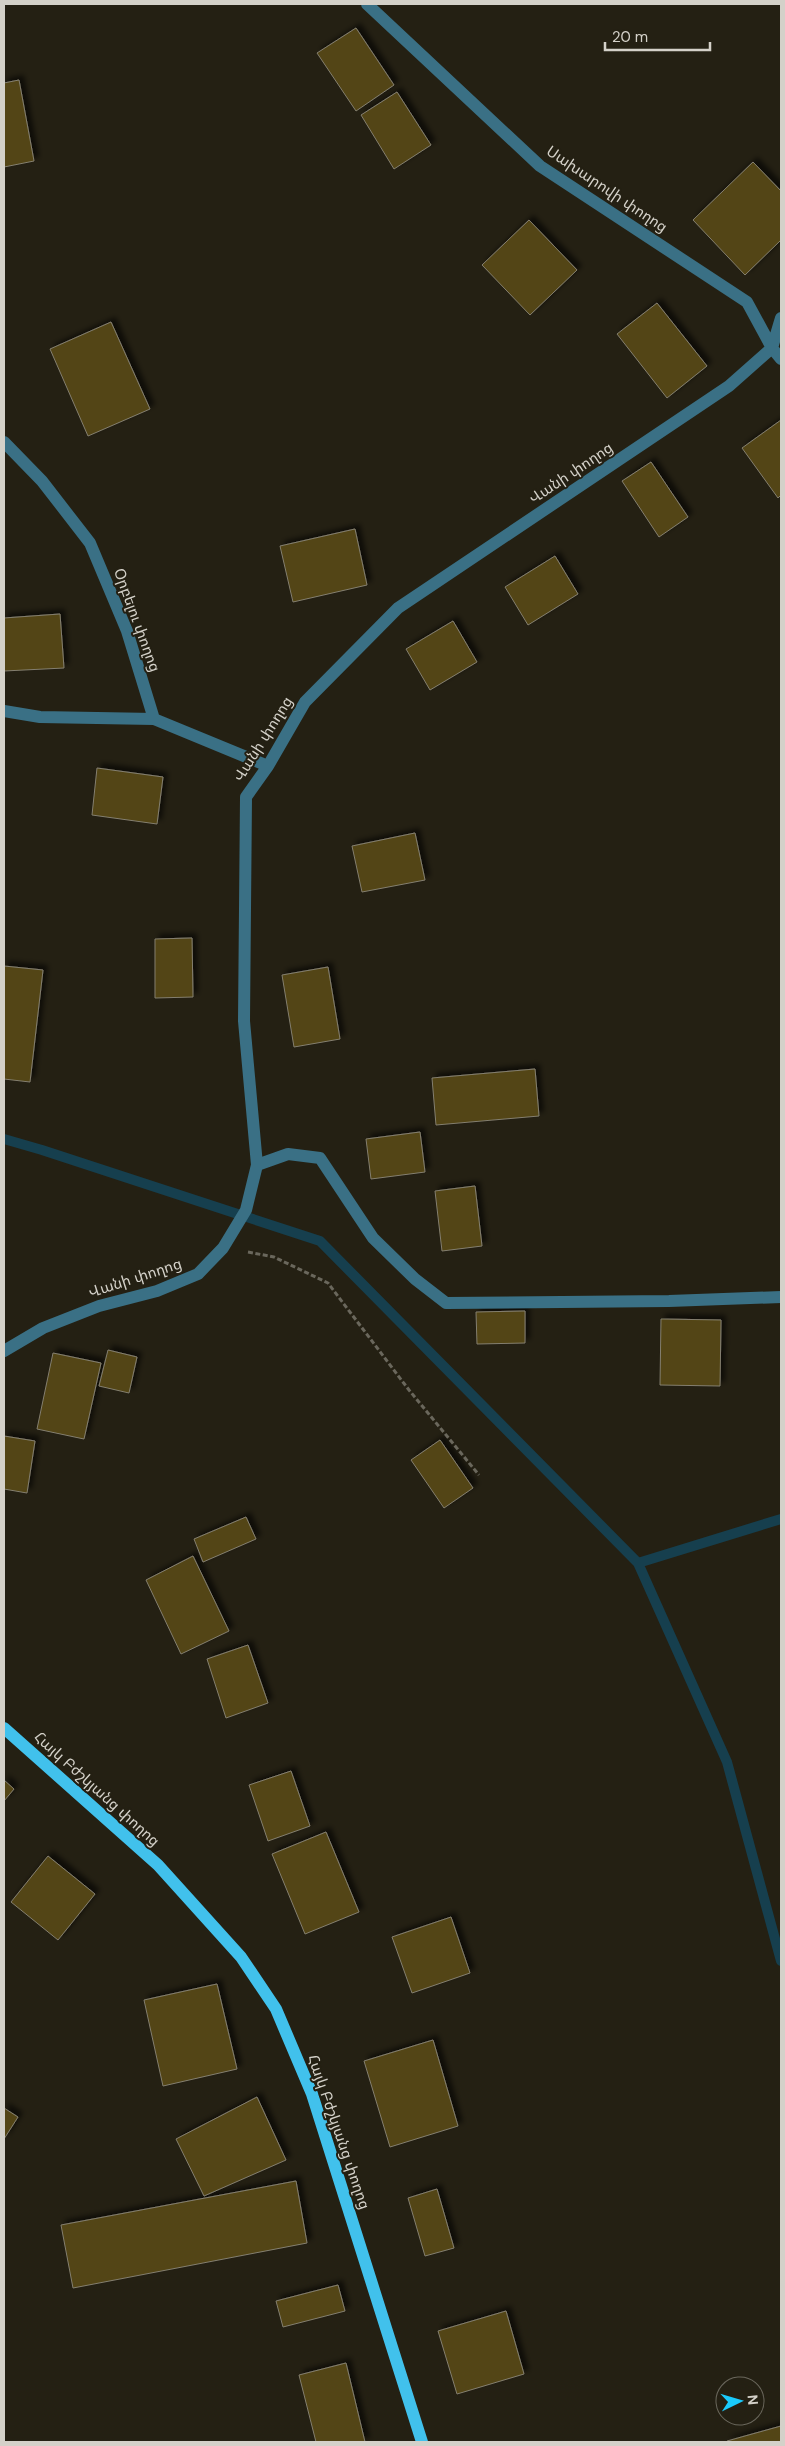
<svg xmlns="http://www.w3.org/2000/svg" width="785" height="2446" font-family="'DM Sans','Noto Sans Armenian',sans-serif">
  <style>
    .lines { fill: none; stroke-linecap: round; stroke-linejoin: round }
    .stream { stroke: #163f4e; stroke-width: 10 }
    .building { fill: #534512; stroke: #847f70; filter: url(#shadow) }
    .path { stroke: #6a675c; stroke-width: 3; stroke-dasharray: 5 2.5; stroke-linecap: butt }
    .minor { stroke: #3a7085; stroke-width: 12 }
    .major { stroke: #41c1ec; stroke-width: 12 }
    .labels { text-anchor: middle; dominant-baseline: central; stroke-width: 4; stroke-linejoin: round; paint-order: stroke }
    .street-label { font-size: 15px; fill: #d4d1c9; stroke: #242013 }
  </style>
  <defs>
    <filter id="shadow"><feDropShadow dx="4.5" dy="-4.5" stdDeviation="2.5" flood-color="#0009"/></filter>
  </defs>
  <rect width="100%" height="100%" fill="#242013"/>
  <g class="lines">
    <path class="stream" d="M4,1139L42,1150L320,1241L638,1563L727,1762L781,1961
      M638,1563L781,1519"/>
  </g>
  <path class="building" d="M356,28L394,85L356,111L317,53Z
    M19,80L34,161L4,167V83Z
    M397,92L431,145L394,169L361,115Z
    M753,162L781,191V240L745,275L693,220Z
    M529,220L577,270L530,315L482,265Z
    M657,303L707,366L667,398L617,334Z
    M111,322L150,409L88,436L50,349Z
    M781,420V495L778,498L742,448Z
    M651,462L688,517L659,537L622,481Z
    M355,529L367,585L293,602L280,546Z
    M555,556L578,594L528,625L505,587Z
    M60,614L64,668L4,671V618Z
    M453,621L477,662L430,690L406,649Z
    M97,768L163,777L157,824L92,815Z
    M415,833L425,880L362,892L352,846Z
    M192,938L193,997L155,998V939Z
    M4,966L43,970L30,1082L4,1079Z
    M328,967L340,1039L294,1047L282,975Z
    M535,1069L539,1116L436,1125L432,1078Z
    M420,1132L425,1172L371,1179L366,1139Z
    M475,1186L482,1246L442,1251L435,1191Z
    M525,1311V1343L477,1344L476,1312Z
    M661,1319L721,1320L720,1386L660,1385Z
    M108,1350L137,1357L129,1393L99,1386Z
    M53,1353L101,1363L84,1439L37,1429Z
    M4,1436L35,1441L27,1493L4,1489Z
    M440,1440L473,1488L444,1508L411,1460Z
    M246,1517L256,1539L203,1562L194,1539Z
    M193,1556L229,1631L181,1654L146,1580Z
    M248,1645L268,1703L226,1718L207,1659Z
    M291,1771L310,1826L268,1841L249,1785Z
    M4,1780L14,1789L4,1801Z
    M326,1832L359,1912L305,1934L272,1854Z
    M48,1856L95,1894L58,1940L11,1902Z
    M451,1917L470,1973L412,1993L392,1937Z
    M217,1984L237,2069L163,2086L144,2000Z
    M433,2040L458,2126L390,2147L364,2061Z
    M257,2097L286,2160L204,2196L176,2139Z
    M4,2108L18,2117L4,2139Z
    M296,2181L307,2243L73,2288L61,2225Z
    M437,2189L454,2248L425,2256L408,2198Z
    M338,2285L345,2311L283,2327L276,2301Z
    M506,2311L524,2374L457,2394L438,2331Z
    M346,2363L365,2442H316L299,2375Z
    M781,2426V2442H727V2441Z"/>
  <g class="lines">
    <path class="path" d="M248,1252L274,1257L328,1283L409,1390L479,1475"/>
    <path class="minor" d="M367,4L540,166L747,302L772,348L781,359
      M4,442L42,481L90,543L127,631L154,719L268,766
      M4,711L40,717L154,719
      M257,1165L288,1154L320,1158L373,1238L415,1279L446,1303L669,1301L781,1297
      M4,1351L43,1328L99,1306L157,1291L198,1274L223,1248L246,1210L257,1165L244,1021L246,797L268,766L305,702L398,608L729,386L772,348L781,318"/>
    <path class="major" d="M4,1728L158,1865L241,1957L276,2009L312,2094L422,2442"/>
  </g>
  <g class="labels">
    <g class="street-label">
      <text transform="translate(607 189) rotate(34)">Սախարովի փողոց</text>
      <text transform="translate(571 473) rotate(-34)">Վանի փողոց</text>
      <text transform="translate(137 620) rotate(70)">Օրբելու փողոց</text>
      <text transform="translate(263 739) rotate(-58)">Վանի փողոց</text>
      <text transform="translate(135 1278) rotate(-18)">Վանի փողոց</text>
      <text transform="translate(97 1789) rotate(42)">Հայկ Բժշկյանց փողոց</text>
      <text transform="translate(339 2132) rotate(71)">Հայկ Բժշկյանց փողոց</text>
    </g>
  </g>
  <rect width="785" height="2446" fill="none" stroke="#d4d1c9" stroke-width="10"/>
  <g transform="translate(740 2401) rotate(85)"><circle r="24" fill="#242013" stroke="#6a675c"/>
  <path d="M0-4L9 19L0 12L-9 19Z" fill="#1acafc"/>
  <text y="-8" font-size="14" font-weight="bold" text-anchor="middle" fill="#d4d1c9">N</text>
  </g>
  <path d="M605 42v8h105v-8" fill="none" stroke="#d4d1c9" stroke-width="2.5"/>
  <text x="612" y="42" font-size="15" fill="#d4d1c9" stroke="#242013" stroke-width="4" paint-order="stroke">20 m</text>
</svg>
